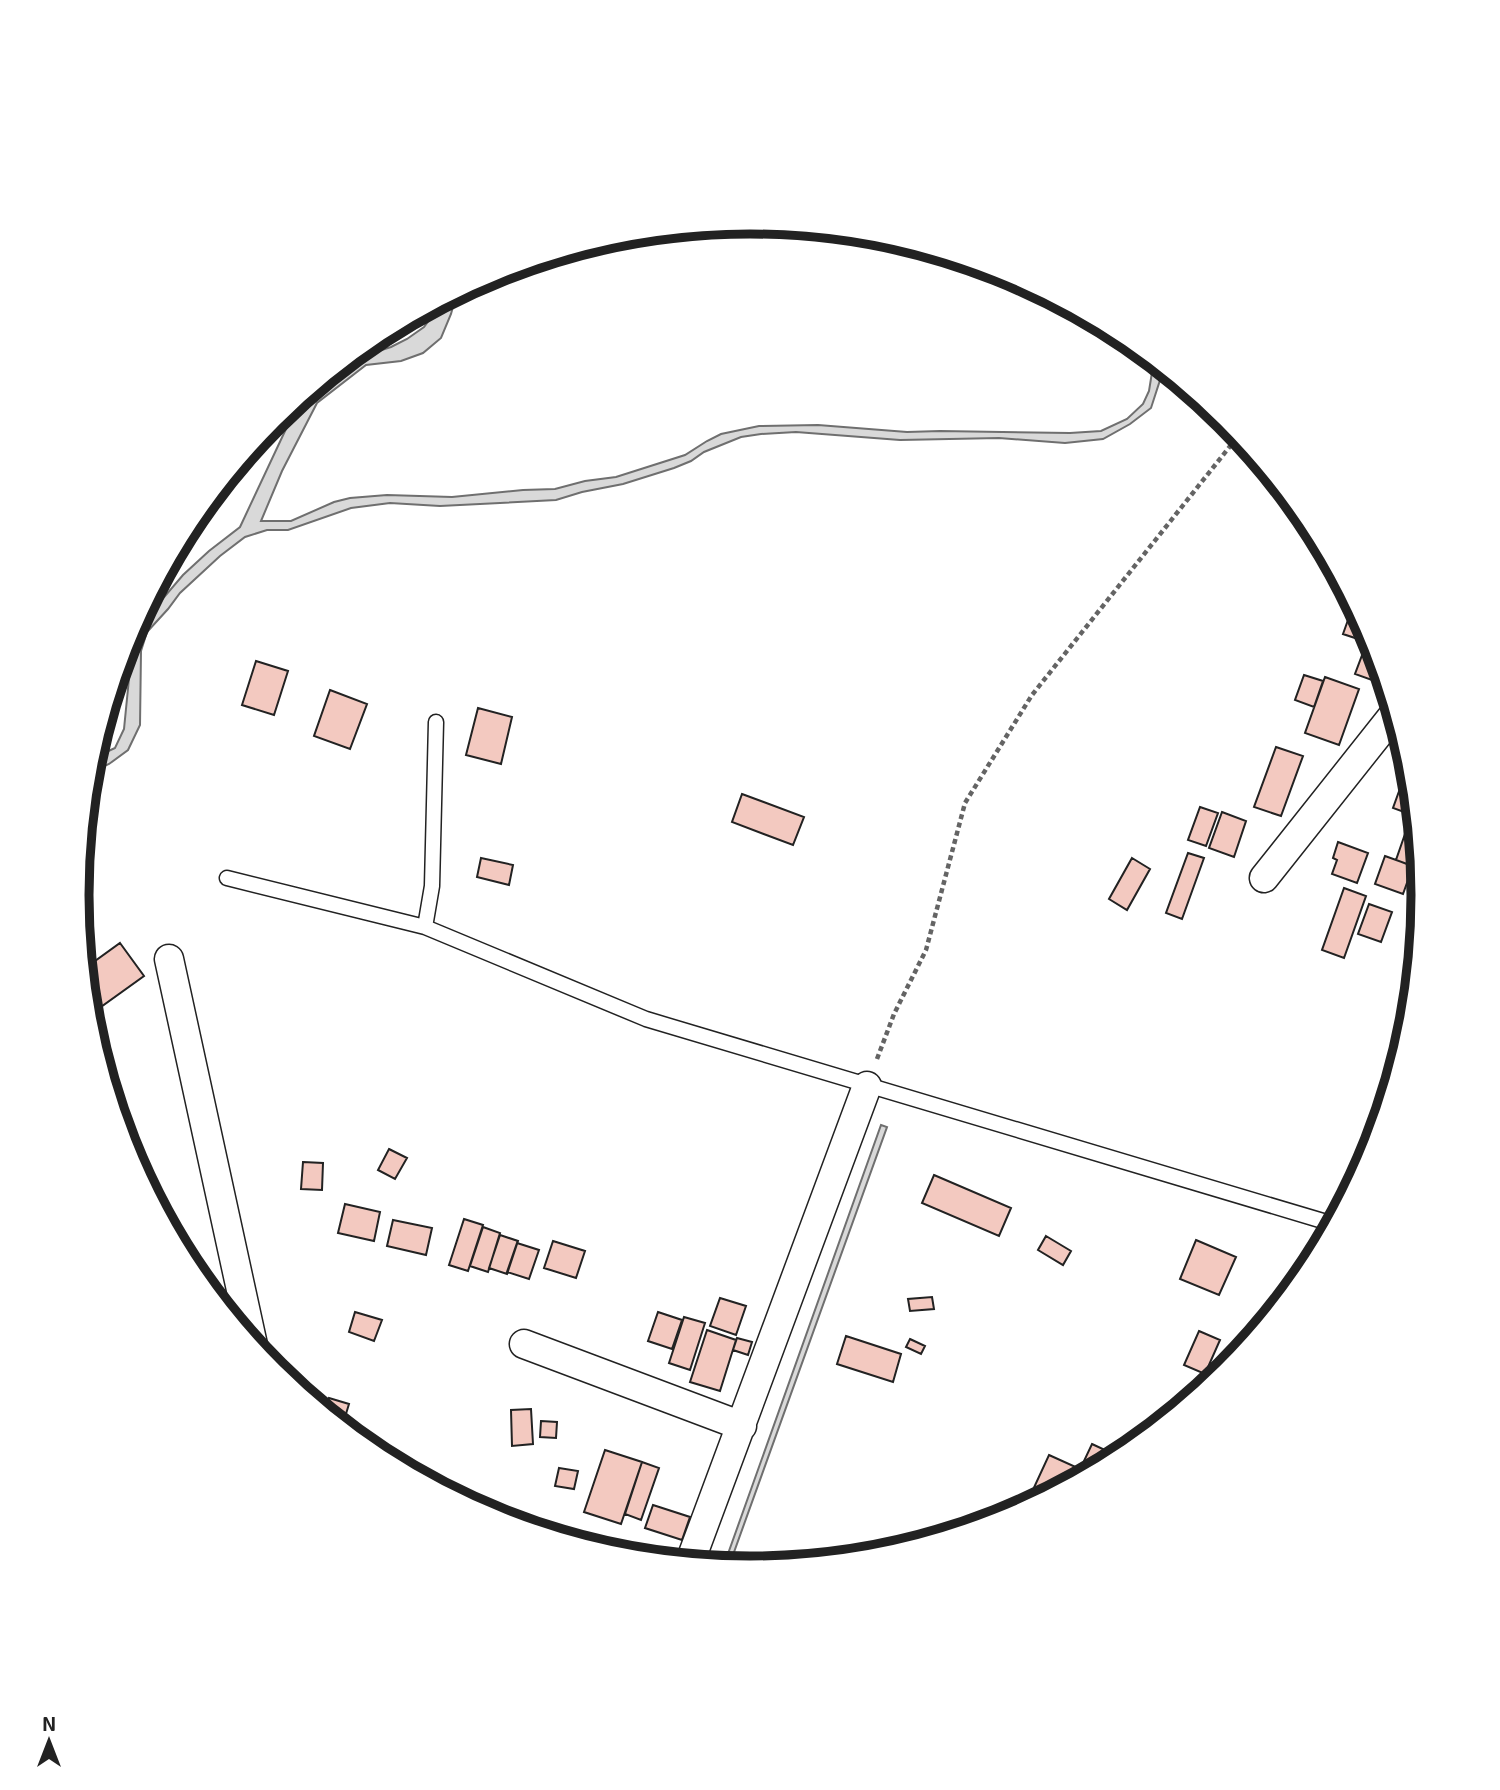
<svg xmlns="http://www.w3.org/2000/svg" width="1500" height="1790" font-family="'Exo 2',sans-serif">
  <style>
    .water { fill: #d9d9d9; stroke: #6f6f6f; stroke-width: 2 }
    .building { fill: #f3c9c0; stroke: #222; stroke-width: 2 }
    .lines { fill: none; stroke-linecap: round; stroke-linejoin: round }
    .lane-casing { stroke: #222; stroke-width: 17 }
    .street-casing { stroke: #222; stroke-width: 31 }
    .path { stroke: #646464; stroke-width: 4.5; stroke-dasharray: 5 3.5; stroke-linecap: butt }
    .lane { stroke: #fff; stroke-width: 14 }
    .street { stroke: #fff; stroke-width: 28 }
    .rim { fill: none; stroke: #222; stroke-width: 9 }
  </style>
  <rect width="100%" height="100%" fill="#fff"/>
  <path class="water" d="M457,292L451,314L441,338L423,353L401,361L366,365L317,403L282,471L261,521H291L334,502L350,498L387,495L452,497L523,490L555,489L585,481L616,477L685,455L707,441L721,434L759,426L818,425L907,432L940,431L1070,433L1101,431L1127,419L1143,404L1149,391L1154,360L1161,366V377L1151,408L1130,424L1103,439L1065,443L999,438L900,440L796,432L761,434L741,437L704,452L691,461L674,468L623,484L582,492L556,500L440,506L390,503L351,508L288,530H267L245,537L220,556L180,593L168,609L147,632L141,651L140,725L128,750L109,764L96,770L93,783L87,791C90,762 87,760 115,748L124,729L133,638L159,603L183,575L209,551L240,527L301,397L331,373L350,360L391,347L407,339L424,327L435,312L439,302Z
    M85,815C88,853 96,885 80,921L77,895Z
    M881,1125L887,1127L729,1566L724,1565Z"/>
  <path class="building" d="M1348,620L1366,626L1370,634L1367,642L1343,634Z
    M1370,634L1384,679L1383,684L1355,674Z
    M256,661L288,671L274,715L242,705Z
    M1304,675L1323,681L1314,707L1295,700Z
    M1325,677L1359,689L1339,745L1305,733Z
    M330,690L367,704L350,749L314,736Z
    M478,708L512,717L501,764L466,755Z
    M1276,747L1303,756L1281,816L1254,807Z
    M1409,761L1410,764L1412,780L1404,778Z
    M1402,783L1412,787L1415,816L1393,808Z
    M742,794L804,817L793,845L732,822Z
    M1200,807L1218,813L1206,846L1188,840Z
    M1222,812L1246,821L1234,857L1209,848Z
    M1405,834L1417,838L1420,869L1396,860Z
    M1338,842L1368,853L1357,883L1332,874L1337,860L1333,858Z
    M1188,853L1204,858L1182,919L1166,913Z
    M1385,856L1413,866L1403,894L1375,884Z
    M481,858L513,865L509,885L477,877Z
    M1132,858L1150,869L1127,910L1109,899Z
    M1344,888L1366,896L1344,958L1322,950Z
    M1369,904L1392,912L1381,942L1358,934Z
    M120,943L144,976L98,1009L87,993L84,969Z
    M389,1149L407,1158L395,1179L378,1170Z
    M303,1162L323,1163L322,1190L301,1189Z
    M934,1175L1011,1208L999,1236L922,1203Z
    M345,1204L380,1212L374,1241L338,1233Z
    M464,1219L483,1225L468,1271L449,1265Z
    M393,1220L432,1228L426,1255L387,1246Z
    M483,1227L500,1233L488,1272L470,1266Z
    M500,1235L518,1241L507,1274L489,1268Z
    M1046,1236L1071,1251L1063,1265L1038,1250Z
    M1196,1240L1236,1257L1219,1295L1180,1279Z
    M553,1241L585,1251L576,1278L544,1268Z
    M517,1243L539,1250L529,1279L507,1272Z
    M932,1297L934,1309L910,1311L908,1299Z
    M720,1298L746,1306L736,1335L710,1326Z
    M355,1312L382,1320L374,1341L349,1332Z
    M658,1312L682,1320L672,1349L648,1341Z
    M684,1317L705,1323L690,1370L669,1363Z
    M707,1330L736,1340L720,1391L690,1382Z
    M1199,1331L1220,1340L1205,1374L1184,1365Z
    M846,1336L901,1354L893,1382L837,1364Z
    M737,1338L752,1342L748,1355L733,1350Z
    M910,1339L925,1346L921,1354L906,1347Z
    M329,1398L349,1404L342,1427L325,1412Z
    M531,1409L533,1444L512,1446L511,1410Z
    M541,1421L557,1422L556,1438L540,1437Z
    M1092,1444L1120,1457L1099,1468L1084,1461Z
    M605,1450L642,1462L621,1524L584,1512Z
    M1049,1455L1089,1473L1025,1507Z
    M642,1462L659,1468L641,1520L625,1514Z
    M559,1468L578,1471L574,1489L555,1486Z
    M653,1505L690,1517L682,1540L645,1528Z"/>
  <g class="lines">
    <g class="lane-casing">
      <path id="lane" d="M227,878L425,927L646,1019L1333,1224
        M425,927L432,886L436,722"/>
    </g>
    <g class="street-casing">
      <path id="street" d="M1264,878L1395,713
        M169,959L253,1345
        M524,1344L742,1426
        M690,1562L867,1086"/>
    </g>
    <path class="path" d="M877,1059L894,1014L926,950L965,803L1032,695L1239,435"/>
    <use href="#lane" class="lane"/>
    <use href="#street" class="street"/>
  </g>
  <path d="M0 0H1500V1790H0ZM89 895a661 661 0 1 1 1322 0a661 661 0 1 1-1322 0Z" fill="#fff" fill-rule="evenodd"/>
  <path class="rim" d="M89 895a661 661 0 1 1 1322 0a661 661 0 1 1-1322 0Z"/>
  <g transform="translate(49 1741)" stroke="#ffffff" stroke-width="5" paint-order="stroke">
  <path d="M0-5L12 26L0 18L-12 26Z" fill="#222222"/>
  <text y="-10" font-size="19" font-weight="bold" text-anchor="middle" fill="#222222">N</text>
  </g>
</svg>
